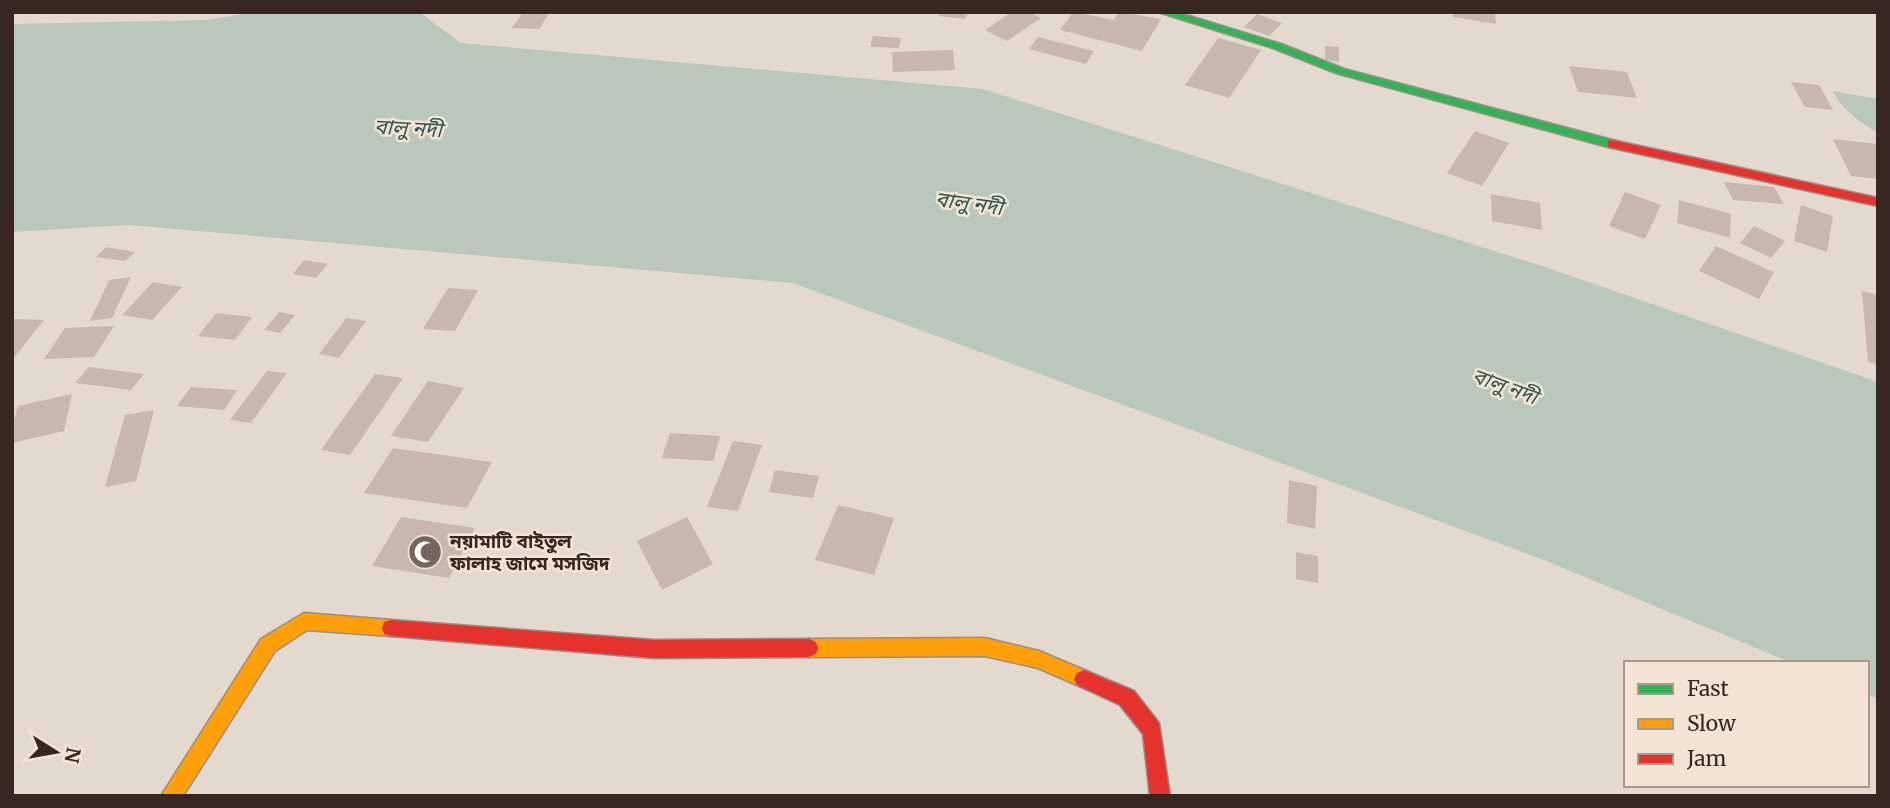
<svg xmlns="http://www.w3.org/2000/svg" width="1890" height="808" font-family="Merriweather,'Noto Sans Bengali',serif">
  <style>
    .water { fill: #b9c8bb }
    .building { fill: #c8b7af }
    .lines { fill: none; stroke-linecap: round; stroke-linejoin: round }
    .fast-casing { stroke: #998e87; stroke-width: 3 }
    .slow-casing { stroke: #998e87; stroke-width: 3 }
    .jam-casing { stroke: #998e87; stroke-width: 3 }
    .fast { fill: #30b455; fill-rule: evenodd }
    .slow { fill: #ff9f0a; fill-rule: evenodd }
    .jam { fill: #e5322d; fill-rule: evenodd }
    .labels { text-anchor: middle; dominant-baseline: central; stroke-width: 5; stroke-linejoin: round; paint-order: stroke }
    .poi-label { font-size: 19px; font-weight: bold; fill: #382620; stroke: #f4e4d5; text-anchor: start }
    .water-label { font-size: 21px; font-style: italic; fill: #30574b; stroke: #f4e4d5 }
  </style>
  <rect width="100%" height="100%" fill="#e4d9ce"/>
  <path class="water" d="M256,12H419L461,43L983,89L1545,267L1878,382V699L1867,694V663H1792L1544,560L793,283L129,225L12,232V24L207,20Z
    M1833,91L1878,99V133C1861,123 1841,109 1833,91Z"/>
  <path class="building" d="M523,12H550L539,29L512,28Z
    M940,12H968L965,19L939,16Z
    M1012,12H1028L1041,18L1007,41L985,30Z
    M1073,12L1114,20L1119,12L1161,19L1142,51L1060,30Z
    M1453,12H1495L1496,24L1453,17Z
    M1257,14L1282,23L1269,36L1244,27Z
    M873,36L901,38L899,48L870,47Z
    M1038,37L1094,51L1086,64L1029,49Z
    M1218,38L1261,50L1229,98L1185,85Z
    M1325,46L1339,47V62L1325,60Z
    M953,50L955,70L893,72L892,52Z
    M1569,66L1627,72L1637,98L1578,92Z
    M1791,82L1819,85L1833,110L1805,107Z
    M1475,131L1509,143L1482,186L1447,173Z
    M1833,139L1878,144V179L1851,176Z
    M1724,182L1774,187L1784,204L1733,200Z
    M1625,192L1661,205L1645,239L1609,226Z
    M1491,194L1540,203L1542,230L1492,221Z
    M1679,200L1731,214L1730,238L1677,223Z
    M1801,205L1833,216L1827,252L1794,241Z
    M1754,226L1785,241L1771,258L1740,243Z
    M1716,246L1774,272L1759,299L1699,271Z
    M106,247L135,252L125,261L96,257Z
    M304,260L328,264L316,278L293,274Z
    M131,277L112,318L90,321L109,280Z
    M153,282L182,287L152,320L122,315Z
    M448,288L478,290L455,331L423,329Z
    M1862,291L1878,295V365L1868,362Z
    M279,312L295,315L280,333L264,330Z
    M216,313L252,317L235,340L198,336Z
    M346,318L366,321L339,358L319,354Z
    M12,319L44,320L12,360Z
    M114,326L94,357L44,359L65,328Z
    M89,367L144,374L131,390L75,383Z
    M267,371L287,373L251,423L230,420Z
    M375,374L403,378L350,455L321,450Z
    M428,381L464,388L428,442L391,436Z
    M191,387L237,390L224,410L177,406Z
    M72,394L64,431L12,443V427L18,406Z
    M154,410L136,481L105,487L125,415Z
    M670,433L720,436L713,461L662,458Z
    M733,441L762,445L738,511L707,507Z
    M393,448L492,462L467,508L364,493Z
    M775,470L819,476L813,498L769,492Z
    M1289,480L1317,486L1315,529L1287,523Z
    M838,505L894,518L874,575L815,560Z
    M401,517L475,528L449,578L372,566Z
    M687,517L713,564L662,590L637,541Z
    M1296,552L1318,556V583L1296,579Z"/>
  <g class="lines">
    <g class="fast-casing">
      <path id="fast" d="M1158,12H1176L1281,44L1344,69L1616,141L1618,144L1612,148L1336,73L1273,48Z"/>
    </g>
    <g class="slow-casing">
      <path id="slow" d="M304,613L391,620L398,622L400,628L398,634L391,636L307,630L275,651L183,796H161L261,639Z
        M985,638L1039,651L1091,673L1094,679L1091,685L1084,688L1038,668L985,656L809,657L802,654L800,648L802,642L809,639Z"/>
    </g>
    <g class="jam-casing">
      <path id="jam" d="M1612,140L1878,198V206L1608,147V141Z
        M391,620L654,640L809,639L816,642L818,648L816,654L809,657L654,658L391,636L384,634L382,628L384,622Z
        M1084,670L1134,691L1159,723L1170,796H1150L1143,734L1120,705L1077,685L1074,679L1077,673Z"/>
    </g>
    <use href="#fast" class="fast"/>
    <use href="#slow" class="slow"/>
    <use href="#jam" class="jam"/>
  </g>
  <defs>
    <g id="mosque-disc" transform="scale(1.75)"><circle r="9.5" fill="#74655d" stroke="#f4e4d5"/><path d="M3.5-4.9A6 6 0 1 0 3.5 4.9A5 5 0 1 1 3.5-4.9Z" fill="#fff"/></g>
  </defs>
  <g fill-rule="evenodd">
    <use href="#mosque-disc" x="425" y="552"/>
  </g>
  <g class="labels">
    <g class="poi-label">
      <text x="450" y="541">নয়ামাটি বাইতুল<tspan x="450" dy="22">ফালাহ জামে মসজিদ</tspan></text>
    </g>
    <g class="water-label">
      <text transform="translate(408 128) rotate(3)">বালু নদী</text>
      <text transform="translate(969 203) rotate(8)">বালু নদী</text>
      <text transform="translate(1505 386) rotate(20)">বালু নদী</text>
    </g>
  </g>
  <rect width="1890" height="808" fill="none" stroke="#382620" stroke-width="28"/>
  <rect x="1624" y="661" width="245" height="126" fill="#f4e4d5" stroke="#a9988d" stroke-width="2"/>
  <rect x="1638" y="684" width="35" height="10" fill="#30b455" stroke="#a9988d" stroke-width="2"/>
  <text x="1687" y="696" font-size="21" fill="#382620">Fast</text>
  <rect x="1638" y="719" width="35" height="10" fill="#ff9f0a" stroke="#a9988d" stroke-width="2"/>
  <text x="1687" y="731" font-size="21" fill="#382620">Slow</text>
  <rect x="1638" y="754" width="35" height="10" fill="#e5322d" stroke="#a9988d" stroke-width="2"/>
  <text x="1687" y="766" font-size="21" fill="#382620">Jam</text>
  <g transform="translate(56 752) rotate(101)" stroke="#f4e4d5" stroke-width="5" paint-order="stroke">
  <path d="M0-5L12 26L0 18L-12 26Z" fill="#382620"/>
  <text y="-10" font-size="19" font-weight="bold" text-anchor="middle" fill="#382620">N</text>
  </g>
</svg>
